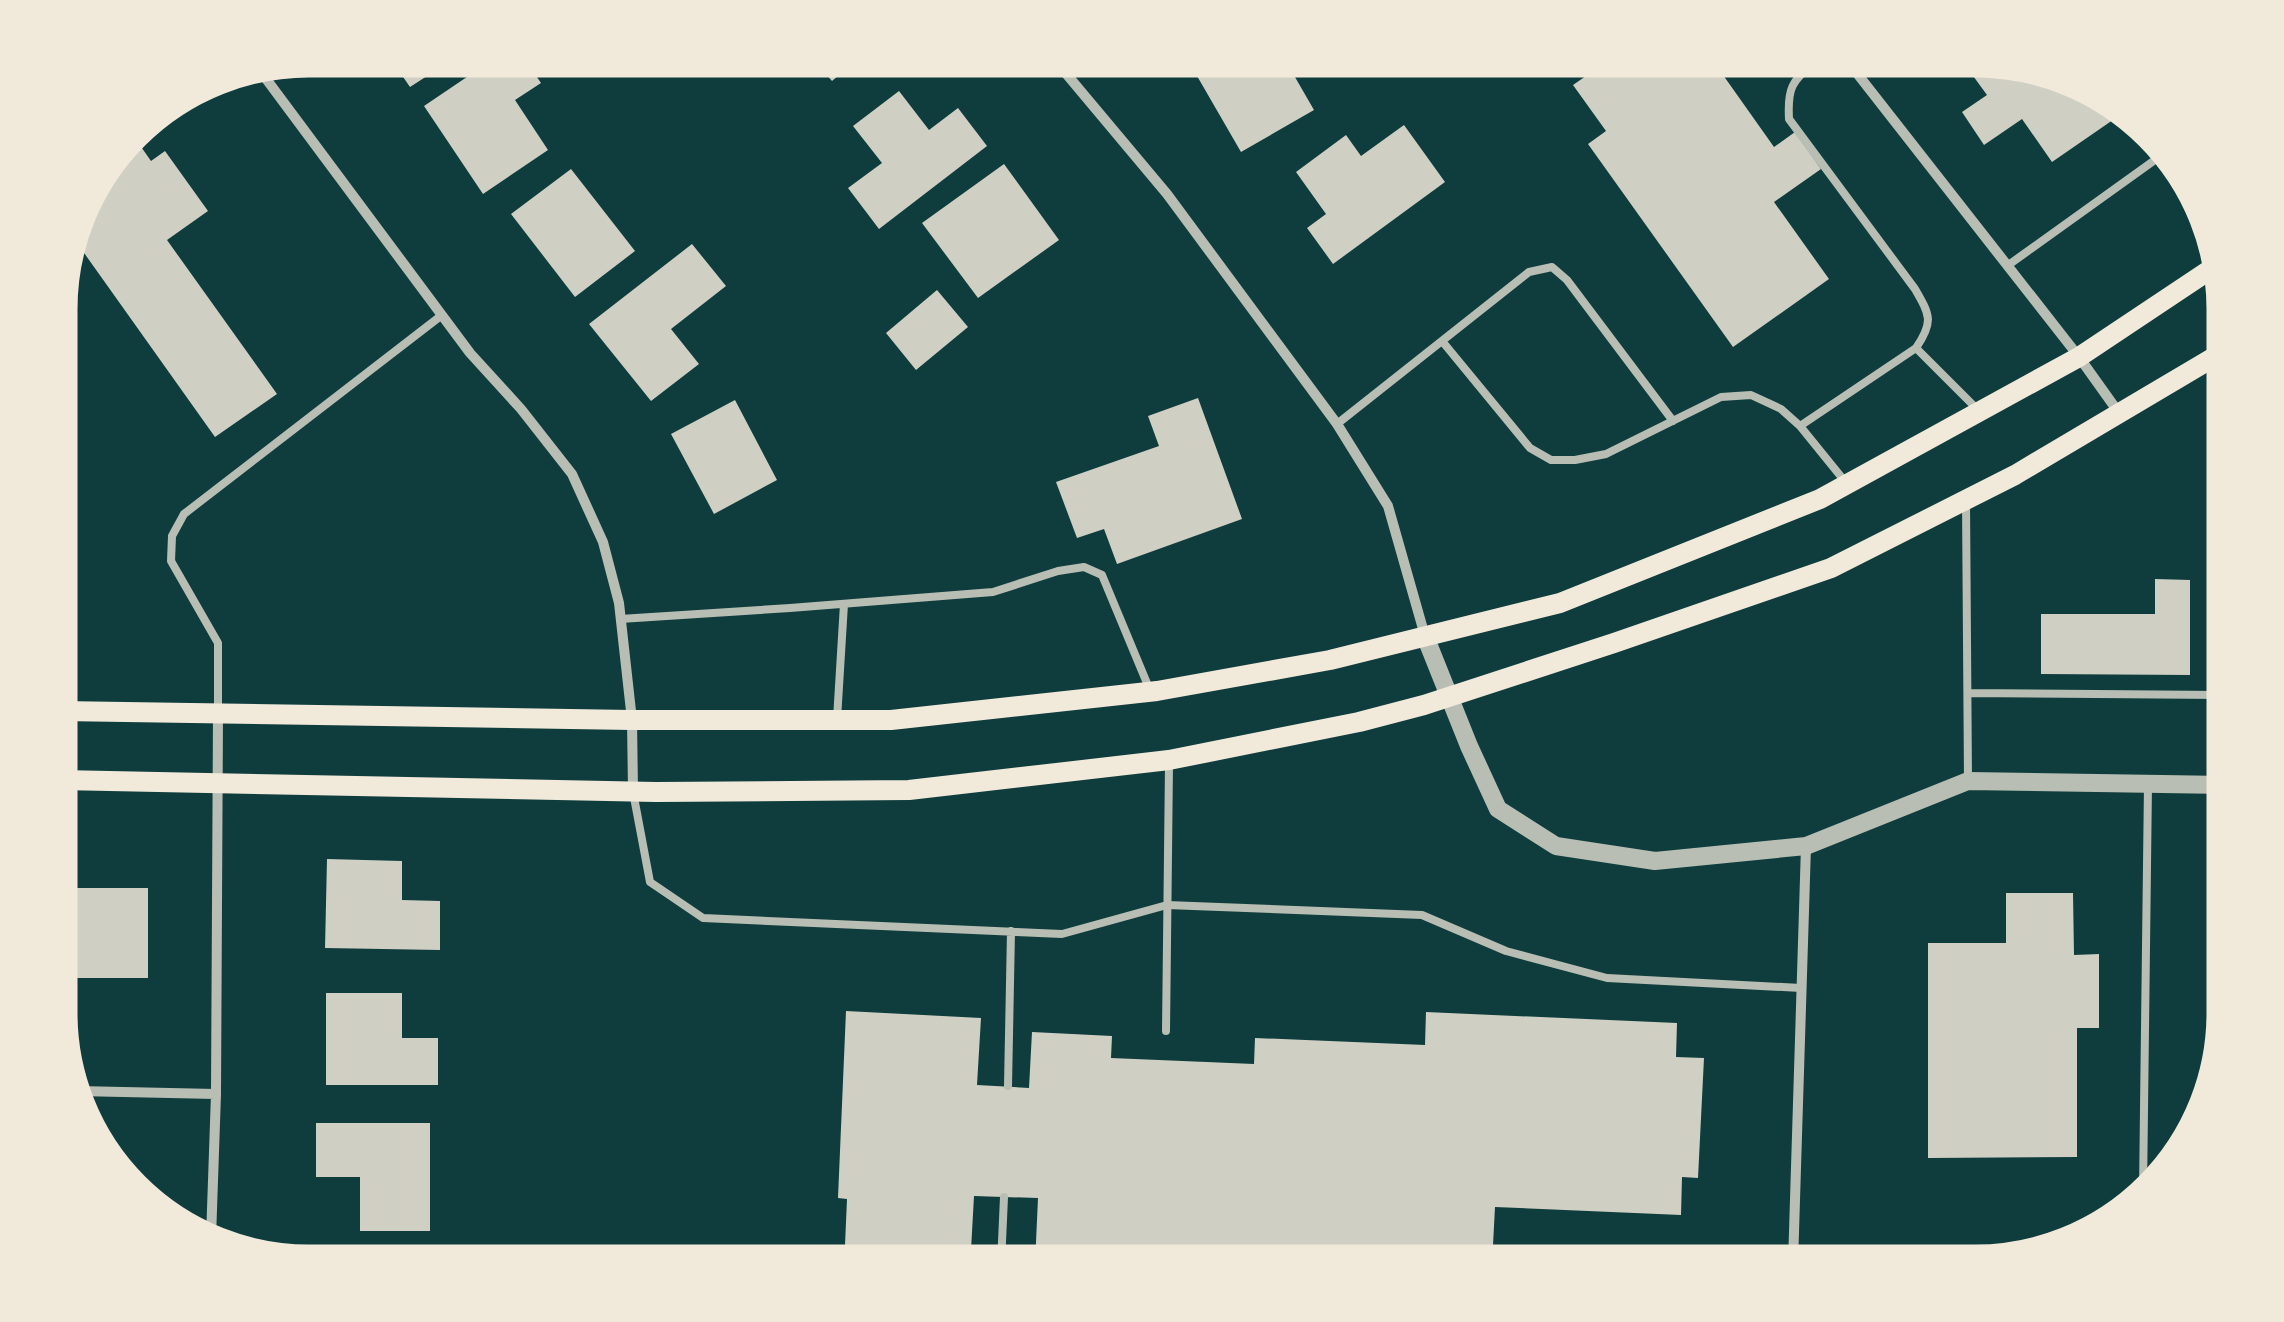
<svg xmlns="http://www.w3.org/2000/svg" width="2284" height="1322" font-family="'Exo 2',sans-serif">
  <style>
    .building { fill: #cfcfc3 }
    .lines { fill: none; stroke-linecap: round; stroke-linejoin: round }
    .service { stroke: #b8beb3; stroke-width: 8 }
    .minor { stroke: #b8beb3; stroke-width: 10 }
    .tertiary { stroke: #b8beb3; stroke-width: 18 }
    .secondary { stroke: #f1e9da; stroke-width: 20 }
    .rim { fill: none; stroke: #f1e9da; stroke-width: 5 }
  </style>
  <rect width="100%" height="100%" fill="#0f3d3e"/>
  <path class="building" d="M390,58H455L410,87Z
    M495,58H524L541,83L515,100L548,150L483,194L424,106Z
    M751,58H779L764,71Z
    M812,58H859L832,81Z
    M1213,58H1284L1314,110L1241,152L1193,69Z
    M1612,58H1711L1774,147L1795,132L1821,169L1774,202L1829,279L1733,347L1588,144L1606,131L1573,85Z
    M1960,58H1975L2100,91L2123,113L2052,162L2022,119L1984,145L1962,112L1987,95Z
    M899,91L929,130L958,108L987,146L879,229L848,188L882,163L853,126Z
    M1404,125L1445,182L1333,264L1307,228L1326,214L1296,172L1346,135L1361,156Z
    M137,141L151,161L165,151L208,211L167,240L277,394L215,437L72,236L80,211L104,194L96,182L116,155Z
    M1004,164L1059,240L978,298L922,223Z
    M571,169L635,251L575,297L511,214Z
    M692,244L726,286L671,329L699,364L651,401L589,324Z
    M937,290L968,327L916,370L886,333Z
    M1198,398L1242,519L1117,564L1104,529L1077,538L1056,482L1159,446L1148,416Z
    M735,400L777,480L714,514L671,434Z
    M2155,579L2190,580V675L2041,674V614H2155Z
    M327,859L402,861V900L440,901V950L325,948Z
    M60,888H148V978H60Z
    M2006,893H2073L2074,955L2099,954V1028H2077V1157L1928,1158V943H2006Z
    M326,993H402V1038H438V1085H326Z
    M846,1011L981,1018L977,1085L1029,1088L1032,1032L1112,1036L1111,1058L1254,1064L1255,1038L1425,1045L1426,1012L1677,1023L1676,1057L1704,1058L1698,1178L1682,1177L1681,1215L1495,1207L1492,1264H1373L1079,1251L1078,1264H1035L1038,1198L974,1196L971,1250L845,1245L847,1199L838,1198Z
    M316,1123H430V1231H360V1177H316Z"/>
  <g class="lines">
    <path class="service" d="M2007,266L2166,152
      M1442,341L1530,448L1551,460H1575L1606,454L1721,397L1751,395L1781,409L1800,426L1847,484
      M1916,348L1976,408
      M1337,424L1529,272L1552,267L1567,280L1673,421
      M1800,426L1916,348C1934,322 1930,315 1915,289L1789,119C1787,83 1794,81 1819,58
      M1966,501L1968,781
      M620,619L790,608L993,592L1058,571L1084,567L1102,575L1149,688
      M1968,693L2221,695
      M218,710V643L171,561L172,536L184,514L442,315
      M837,719L844,604
      M2220,785L2222,573
      M633,792L650,882L703,918L1062,934L1167,905L1422,915L1506,951L1607,978L1801,988
      M1166,1031L1169,765
      M1008,1086L1011,931
      M2143,1191L2148,784
      M1001,1264L1004,1197"/>
    <path class="minor" d="M1053,58L1167,194L1337,424L1388,506L1425,636
      M1845,58L2079,357L2119,413
      M258,68L470,353L521,409L572,474L603,542L619,603L632,720L633,791
      M77,1091L216,1094
      M211,1238L216,1094L218,714
      M1793,1264L1806,846"/>
    <path class="tertiary" d="M1425,636L1469,746L1498,809L1556,846L1655,861L1806,846L1968,781L2226,785"/>
    <path class="secondary" d="M60,711L632,720H891L1157,691L1330,660L1560,603L1820,499L2079,357L2217,265
      M60,780L656,792L909,790L1169,760L1359,722L1424,705L1614,643L1831,568L2015,475L2226,350"/>
  </g>
  <path d="M0 0H2284V1322H0ZM309 75H1975A234 234 0 0 1 2209 309V1013A234 234 0 0 1 1975 1247H309A234 234 0 0 1 75 1013V309A234 234 0 0 1 309 75Z" fill="#f1e9da" fill-rule="evenodd"/>
  <path class="rim" d="M309 75H1975A234 234 0 0 1 2209 309V1013A234 234 0 0 1 1975 1247H309A234 234 0 0 1 75 1013V309A234 234 0 0 1 309 75Z"/>
</svg>
